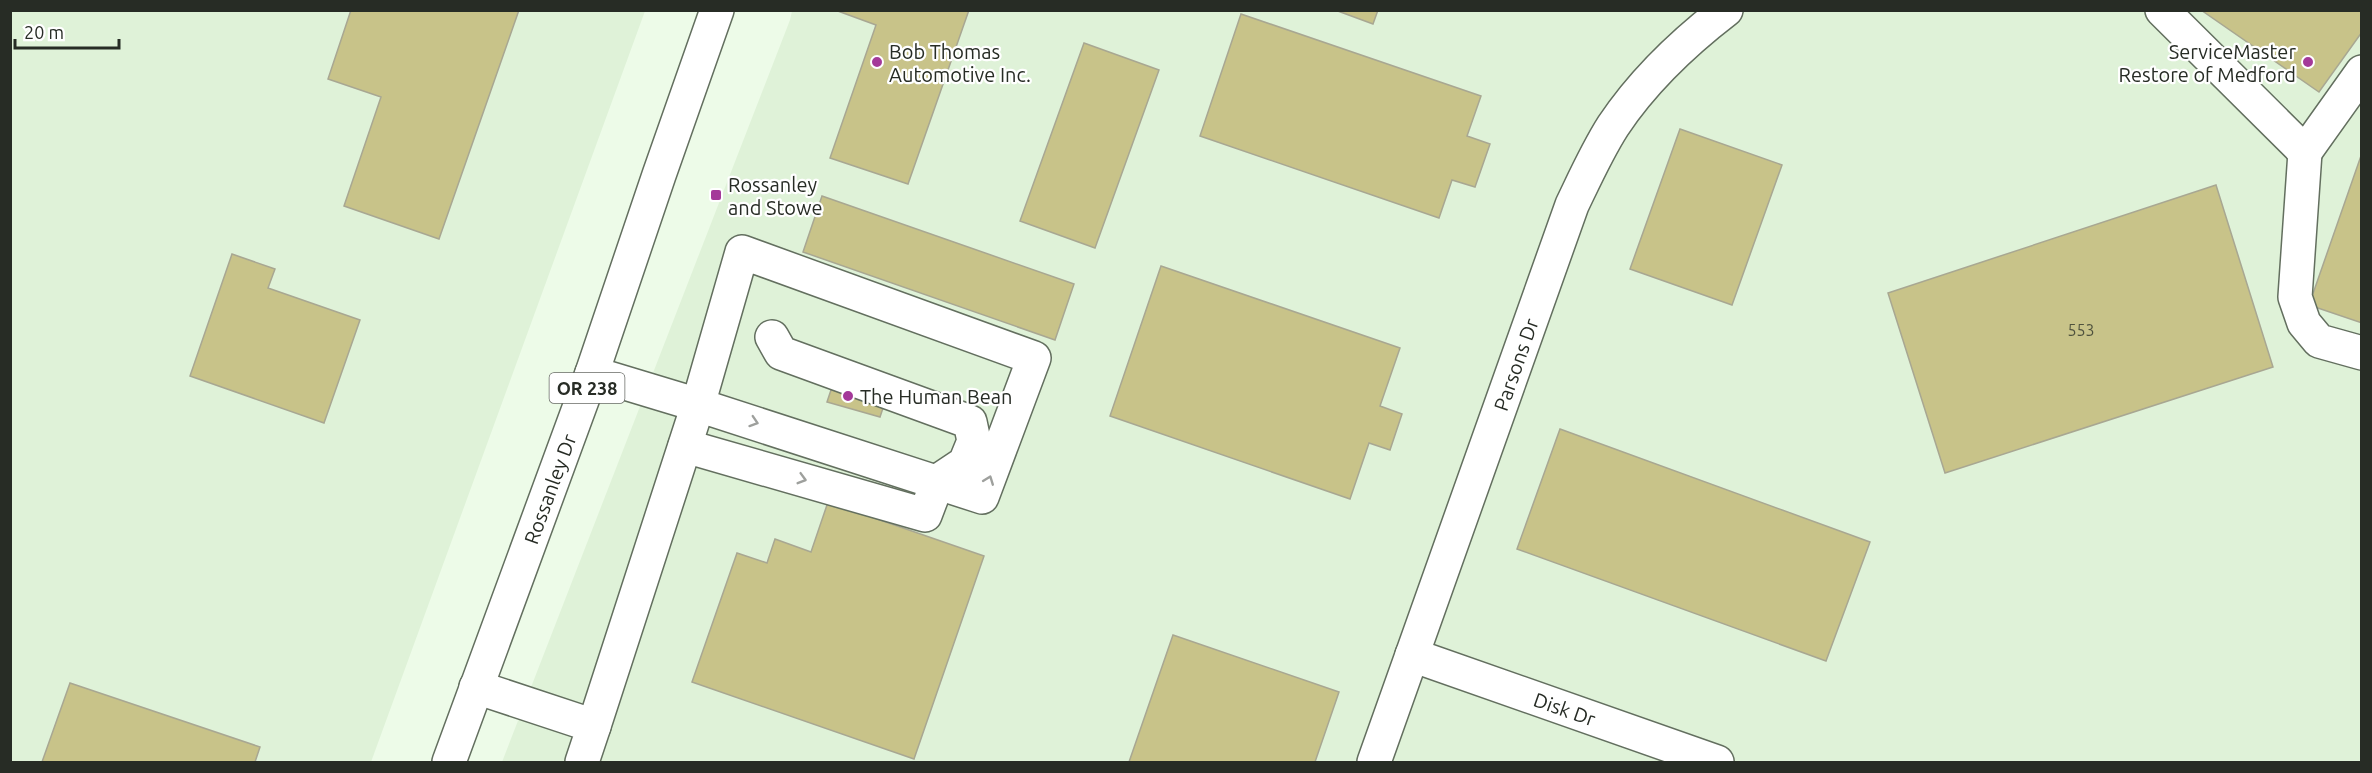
<svg xmlns="http://www.w3.org/2000/svg" width="2372" height="773" font-family="Ubuntu,sans-serif">
  <style>
    .built { fill: #dff2d8 }
    .building { fill: #c8c389; stroke: #a8a792; stroke-width: 1.5 }
    .lines { fill: none; stroke-linecap: round; stroke-linejoin: round }
    .minor-casing { stroke: #636f5f; stroke-width: 36 }
    .major-casing { stroke: #636f5f; stroke-width: 36 }
    .minor { stroke: #fff; stroke-width: 33 }
    .major { stroke: #fff; stroke-width: 33 }
    .oneway { stroke: #9ea09d }
    .poi-dot { fill: #a43999; stroke: #fff; stroke-width: 2 }
    .labels { text-anchor: middle; dominant-baseline: central; stroke-width: 4.5; stroke-linejoin: round; paint-order: stroke }
    .number-label { font-size: 16px; fill: #4f523e }
    .shield { fill: #fff; stroke: #686b66; stroke-width: 1.5 }
    .shield-label { font-size: 18px; font-weight: bold; fill: #272c25 }
    .poi-label { font-size: 20px; fill: #272c25; stroke: #fff; text-anchor: start }
    .street-label { font-size: 20px; fill: #272c25; stroke: #fff }
  </style>
  <rect width="100%" height="100%" fill="#edfbe8"/>
  <path class="built" d="M10,11H645L371,762H11Z
    M792,11H2361V762H502L790,20Z"/>
  <path class="building" d="M351,10H519L439,239L344,206L381,97L328,79Z
    M835,10H969L908,184L830,158L876,25Z
    M1335,10H1378L1373,24Z
    M2201,10H2362V32L2319,92Z
    M1241,14L1481,96L1467,136L1490,144L1475,187L1452,180L1439,218L1200,136Z
    M1084,43L1159,70L1095,248L1020,221Z
    M1680,129L1782,165L1732,305L1630,269Z
    M2362,153V323L2309,305Z
    M2216,185L2273,367L1945,473L1888,293Z
    M822,196L1074,284L1055,340L803,252Z
    M232,254L275,269L268,288L360,320L324,423L190,376Z
    M1161,266L1400,348L1380,406L1402,414L1390,450L1369,443L1350,499L1110,416Z
    M833,384L885,402L880,417L827,402Z
    M1560,429L1870,542L1826,661L1517,549Z
    M828,502L984,556L914,759L692,682L737,553L767,563L775,539L811,552Z
    M1173,635L1339,692L1315,762H1129Z
    M70,683L260,747L255,762H42Z"/>
  <g class="lines">
    <g class="minor-casing">
      <g id="minor">
        <path d="M2162,10L2305,152L2362,72"/>
        <path d="M2305,152L2295,297L2304,323L2319,341L2362,353"/>
        <path d="M592,373L698,405L982,497L1034,358L742,252L698,405L594,726"/>
        <path d="M685,446L925,515L938,481L965,463L974,441L970,422L781,353L772,337"/>
        <path id="s1" d="M1412,655L1717,762"/>
        <path d="M476,687L594,726L582,762"/>
        <path id="s2" d="M1374,762L1572,205C1585,178 1597,151 1613,126C1643,81 1683,43 1726,10"/>
      </g>
    </g>
    <g class="major-casing">
      <g id="major">
        <path id="s3" d="M449,762L592,373L659,175L717,10"/>
      </g>
    </g>
    <use href="#minor" class="minor"/>
    <use href="#major" class="major"/>
  </g>
  <defs><path id="oneway-chevron" d="M-2-3.5L2.5 0L-2 3.5" fill="none" stroke-width="1.6" stroke-linecap="round" stroke-linejoin="round" transform="scale(1.5)"/></defs>
  <g class="oneway">
    <use href="#oneway-chevron" transform="translate(754 422) rotate(18)"/>
    <use href="#oneway-chevron" transform="translate(802 479) rotate(16)"/>
    <use href="#oneway-chevron" transform="translate(989 480) rotate(-69)"/>
  </g>
  <g class="poi-dot">
    <circle cx="877" cy="62" r="6"/>
    <circle cx="2308" cy="62" r="6"/>
    <rect x="710" y="189" width="12" height="12" rx="3"/>
    <circle cx="848" cy="396" r="6"/>
  </g>
  <g class="labels">
    <g class="number-label">
      <text x="2081" y="330">553</text>
    </g>
    <rect class="shield" x="549.5" y="373" width="75" height="30" rx="4.5"/>
    <g class="shield-label">
      <text x="587" y="388">OR 238</text>
    </g>
    <g class="poi-label">
      <text x="889" y="51">Bob Thomas<tspan x="889" dy="23">Automotive Inc.</tspan></text>
      <text x="2296" y="51" text-anchor="end">ServiceMaster<tspan x="2296" dy="23">Restore of Medford</tspan></text>
      <text x="728" y="184">Rossanley<tspan x="728" dy="23">and Stowe</tspan></text>
      <text x="860" y="396">The Human Bean</text>
    </g>
    <g class="street-label">
      <text stroke="none"><textPath href="#s2" startOffset="422">Parsons Dr</textPath></text>
      <text stroke="none"><textPath href="#s3" startOffset="291">Rossanley Dr</textPath></text>
      <text stroke="none"><textPath href="#s1" startOffset="162">Disk Dr</textPath></text>
    </g>
  </g>
  <rect width="2372" height="773" fill="none" stroke="#272c25" stroke-width="24"/>
  <path d="M15 39v9h104v-9" fill="none" stroke="#272c25" stroke-width="3"/>
  <text x="24" y="39" font-size="18" fill="#272c25" stroke="#ffffff" stroke-width="4.5" paint-order="stroke">20 m</text>
</svg>
